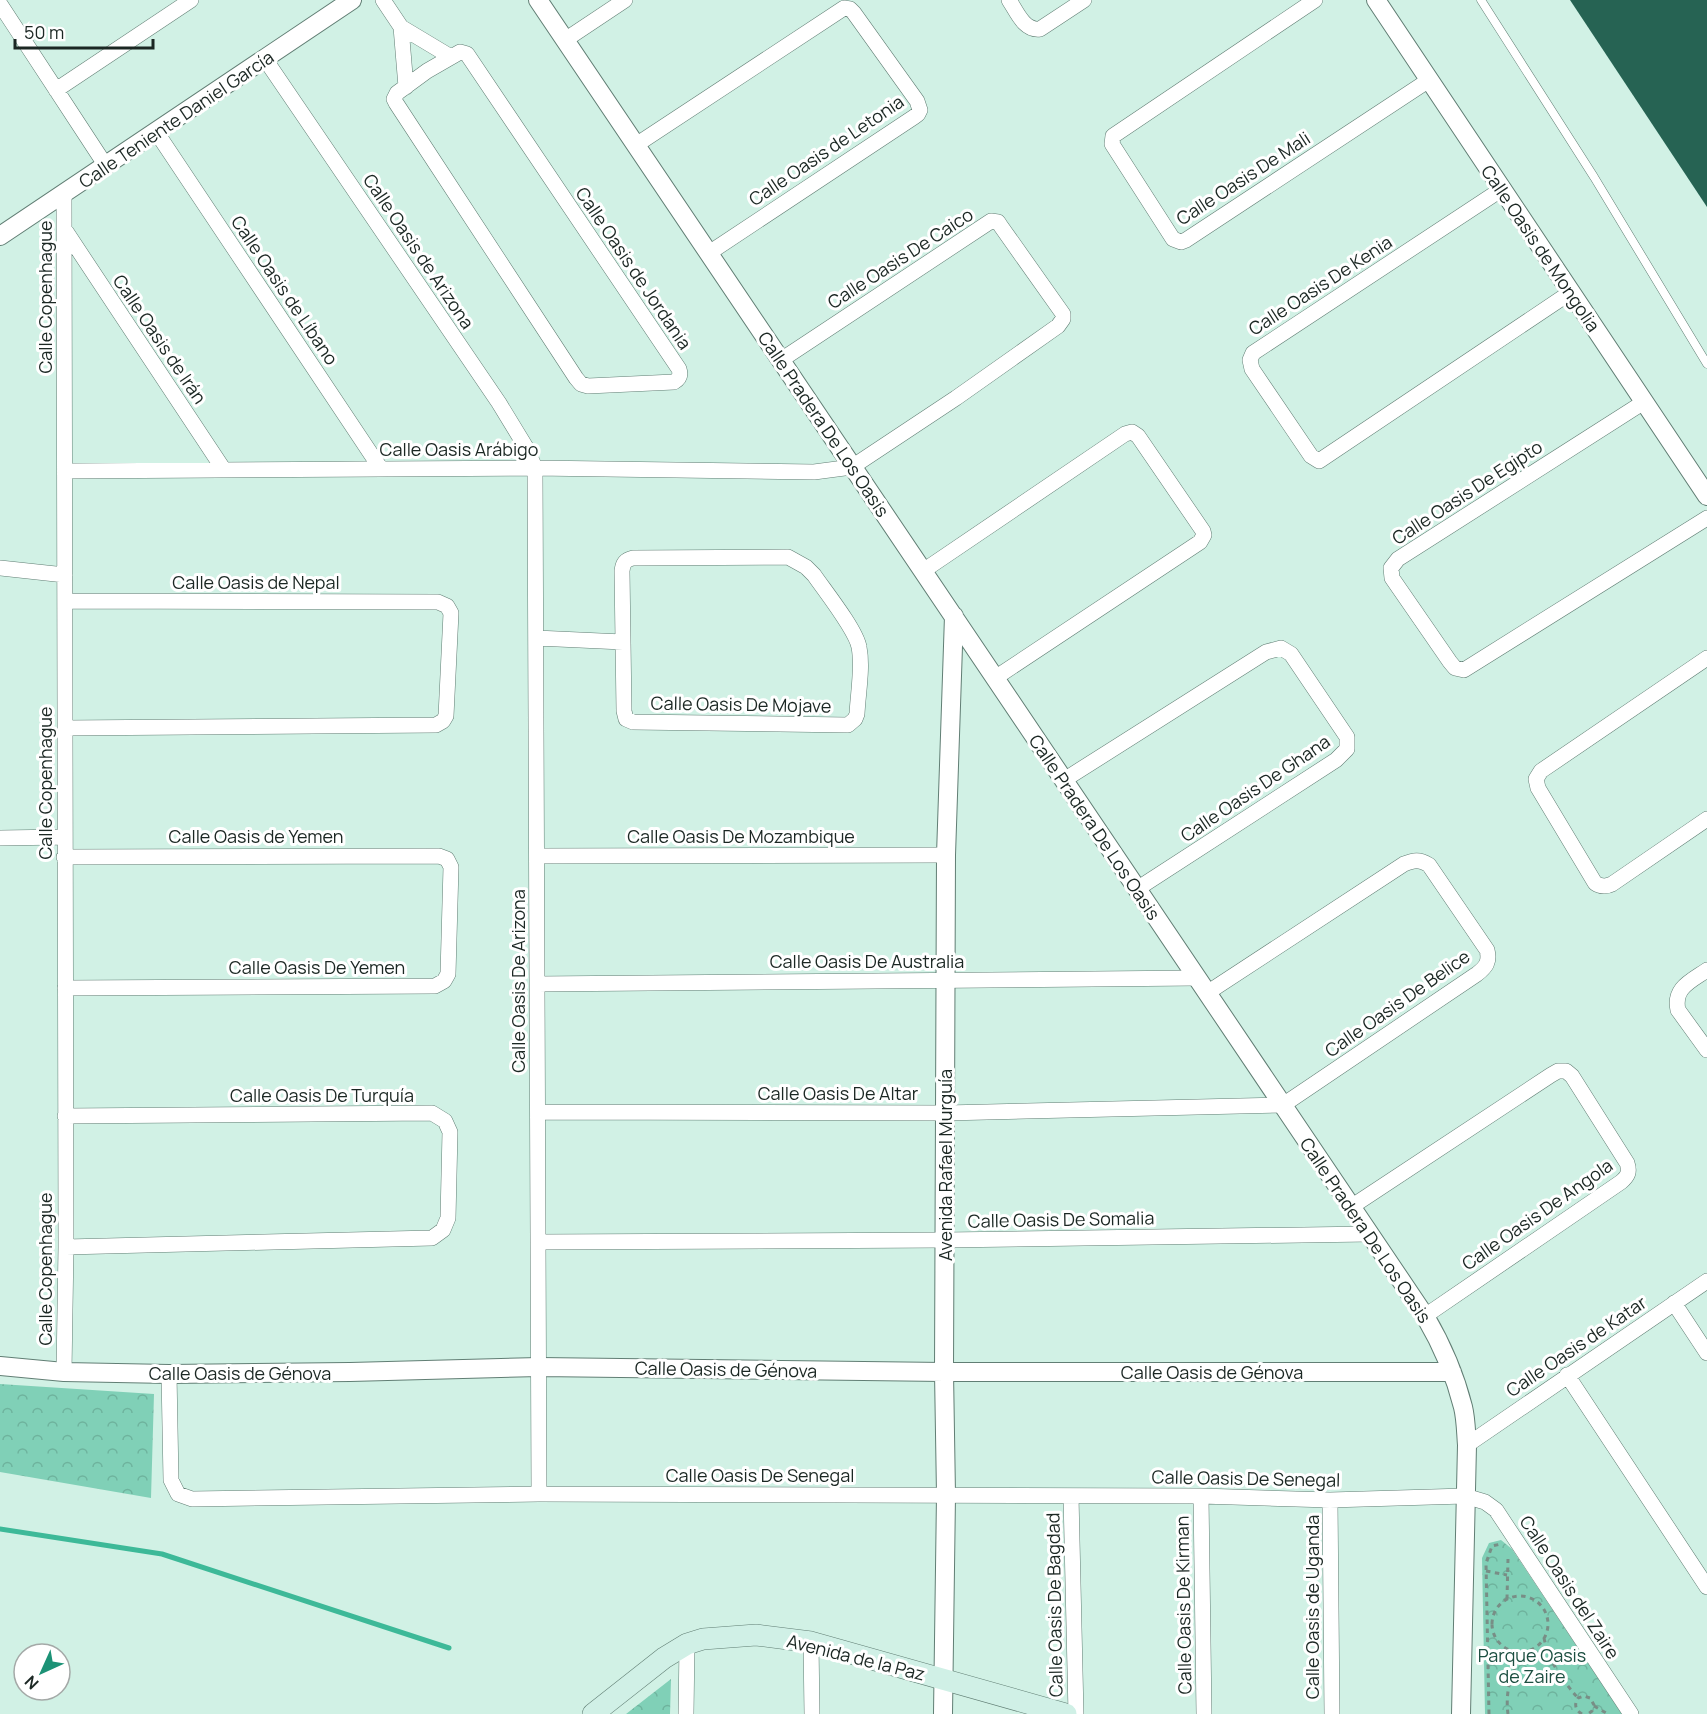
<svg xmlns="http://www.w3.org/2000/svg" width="1707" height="1714" font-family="Manrope,sans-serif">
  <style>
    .park { fill: url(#park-crowns) }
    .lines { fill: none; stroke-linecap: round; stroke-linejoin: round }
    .stream { stroke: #3db998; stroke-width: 5 }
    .building { fill: #256453; filter: url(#shadow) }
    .service-casing { stroke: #617e74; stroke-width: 9 }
    .minor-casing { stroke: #617e74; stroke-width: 16 }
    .tertiary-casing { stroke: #617e74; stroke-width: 20 }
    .secondary-casing { stroke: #617e74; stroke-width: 22 }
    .path { stroke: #788e86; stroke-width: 3; stroke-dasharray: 4.5 4.5; stroke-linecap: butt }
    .service { stroke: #fff; stroke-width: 8 }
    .minor { stroke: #fff; stroke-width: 15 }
    .tertiary { stroke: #fff; stroke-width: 18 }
    .secondary { stroke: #d0f0e6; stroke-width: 21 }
    .labels { text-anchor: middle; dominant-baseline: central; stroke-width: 6; stroke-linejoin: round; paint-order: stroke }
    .street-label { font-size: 18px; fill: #1b2723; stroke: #fff }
    .park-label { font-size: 18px; fill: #1c4f41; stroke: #fff }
  </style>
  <defs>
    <pattern id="park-crowns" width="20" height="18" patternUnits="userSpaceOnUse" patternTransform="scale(1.5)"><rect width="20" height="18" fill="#80d0b7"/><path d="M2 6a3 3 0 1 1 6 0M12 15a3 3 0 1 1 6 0" fill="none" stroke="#6eb39d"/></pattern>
    <filter id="shadow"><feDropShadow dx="6" dy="4" stdDeviation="0" flood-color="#0004"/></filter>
  </defs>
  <rect width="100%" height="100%" fill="#d1f1e5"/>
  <path class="park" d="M0,1384L154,1394L151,1498L0,1472Z
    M1501,1540L1512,1549L1622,1714H1485L1482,1558L1489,1543Z
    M671,1679L670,1714H626Z"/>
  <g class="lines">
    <path class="stream" d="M0,1529L162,1554L449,1648"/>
  </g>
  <path class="building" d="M1570,0H1707V207Z"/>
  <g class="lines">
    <g class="service-casing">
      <path id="service" d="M1481,0L1594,177L1707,364"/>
    </g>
    <g class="minor-casing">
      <path id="minor" d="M383,0L401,27L451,57
        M1009,0C1017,12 1024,31 1040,29L1084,0
        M1315,0L1113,136L1112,144L1173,239L1181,242L1186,240L1429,80
        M0,4L106,166
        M401,27L406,87
        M565,40L625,0
        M460,52L467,54L679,369C681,375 679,379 674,382L588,386L581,384L576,378L396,103L394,99L397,93L427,71Z
        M265,59L499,403L527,449L535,468L539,1494
        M56,90L191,0
        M157,133L381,469
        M636,145L844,8L850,9L854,13L917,101L920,110L918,114L914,117L709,253
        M1502,189L1253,353L1250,360L1252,369L1311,456L1319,461L1571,292
        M64,194L66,1247L64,1372
        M65,230L224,470
        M1644,402L1398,559L1391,568L1392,578L1450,662L1455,668L1464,670L1707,518
        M65,471L535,468L814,472L852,467L956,398L1058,326L1063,319V314L1000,225L998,222L991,221L781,360
        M788,557L806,567L814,575C825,591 856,630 859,647C863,667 858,693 857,714L855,719L848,725L633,722L626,719L624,711L622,571C623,563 625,560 633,558Z
        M0,568L65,575
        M923,571L1125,434L1132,432L1138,436L1203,531L1204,535L1200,542L995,678
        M65,601L438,602L447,606L451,613L446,716L443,721L436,725L65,728
        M536,638L623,642
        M1707,658L1541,771L1536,779L1538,788L1595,883C1601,887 1606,887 1612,884L1707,819
        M1064,780L1266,652L1281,648L1291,654L1347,737V749L1336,760L1137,889
        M0,838L64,837
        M537,856L946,855
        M64,857L439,856L447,859L451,867L448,974L444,981L435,986L65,988
        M1707,970C1691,981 1673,988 1678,1010L1707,1050
        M537,984L1197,978
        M538,1112L946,1113L1283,1105L1477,974C1486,967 1490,962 1487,950L1429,865C1419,859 1414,860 1404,864L1207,993
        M65,1116L432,1113L445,1121L450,1132L448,1218L443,1230L432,1238L66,1247
        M1351,1207L1551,1075L1558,1071H1566L1572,1076L1627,1163C1630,1172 1628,1176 1621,1182L1425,1316
        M538,1242L945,1240L1369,1234
        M1674,1303L1707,1353
        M169,1374L171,1480L178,1494L192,1499L539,1494L1201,1496L1330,1500L1465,1496L1485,1502L1496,1510L1631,1714
        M1567,1375L1707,1587
        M1467,1445L1707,1281
        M1071,1496L1076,1714
        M1201,1496L1204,1714
        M1330,1500L1332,1714
        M811,1642L812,1714
        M686,1714L687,1644"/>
    </g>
    <g class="tertiary-casing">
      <path id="tertiary" d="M538,0L1425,1316C1442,1345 1455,1375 1463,1407C1466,1419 1466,1433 1467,1445L1461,1714
        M1376,0L1707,496
        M0,236L352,0
        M0,1366L64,1372L169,1374L350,1372L539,1367L944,1372H1452
        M943,1714L946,1495L944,1372L946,855L954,616"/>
    </g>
    <g class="secondary-casing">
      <path id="secondary" d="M593,1714L664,1658L687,1644L703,1639L756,1635L811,1642L1066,1714"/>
    </g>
    <path class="path" d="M1486,1571L1507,1575
      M1492 1624a28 28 0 1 1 56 0a28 28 0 1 1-56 0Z
      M1507,1599L1508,1559
      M1544,1638C1549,1662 1563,1681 1578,1698
      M1594,1706L1608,1714
      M1489,1714L1486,1563L1492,1546L1501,1544
      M1508,1714C1505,1692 1511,1668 1525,1651
      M1582,1714C1575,1710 1574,1704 1578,1698L1584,1696L1590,1698L1594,1705L1592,1711L1588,1714"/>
    <use href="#service" class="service"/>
    <use href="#minor" class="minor"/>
    <use href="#tertiary" class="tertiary"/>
    <use href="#secondary" class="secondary"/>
  </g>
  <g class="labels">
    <g class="street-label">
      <text transform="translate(176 119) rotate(-34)">Calle Teniente Daniel García</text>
      <text transform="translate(826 150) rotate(-34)">Calle Oasis de Letonia</text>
      <text transform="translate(1243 178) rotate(-33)">Calle Oasis De Mali</text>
      <text transform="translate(1541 248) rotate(56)">Calle Oasis de Mongolia</text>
      <text transform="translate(419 251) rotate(56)">Calle Oasis de Arizona</text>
      <text transform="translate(900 258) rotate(-33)">Calle Oasis De Caico</text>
      <text transform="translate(634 268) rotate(56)">Calle Oasis de Jordania</text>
      <text transform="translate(1320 285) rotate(-33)">Calle Oasis De Kenia</text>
      <text transform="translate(285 290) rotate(56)">Calle Oasis de Líbano</text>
      <text transform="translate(45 297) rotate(-90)">Calle Copenhague</text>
      <text transform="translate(160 339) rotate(56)">Calle Oasis de Irán</text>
      <text transform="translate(824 424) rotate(56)">Calle Pradera De Los Oasis</text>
      <text x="459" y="449">Calle Oasis Arábigo</text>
      <text transform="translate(1467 492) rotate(-33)">Calle Oasis De Egipto</text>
      <text x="256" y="582">Calle Oasis de Nepal</text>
      <text transform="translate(741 704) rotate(1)">Calle Oasis De Mojave</text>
      <text transform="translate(45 783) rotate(-90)">Calle Copenhague</text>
      <text transform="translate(1255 788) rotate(-34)">Calle Oasis De Ghana</text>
      <text transform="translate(1095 827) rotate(56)">Calle Pradera De Los Oasis</text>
      <text x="256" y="836">Calle Oasis de Yemen</text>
      <text x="741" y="836">Calle Oasis De Mozambique</text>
      <text x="867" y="961">Calle Oasis De Australia</text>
      <text x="317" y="967">Calle Oasis De Yemen</text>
      <text transform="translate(518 981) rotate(-90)">Calle Oasis De Arizona</text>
      <text transform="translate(1397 1003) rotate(-35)">Calle Oasis De Belice</text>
      <text x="838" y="1093">Calle Oasis De Altar</text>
      <text x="322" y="1095">Calle Oasis De Turquía</text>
      <text transform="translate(945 1165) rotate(-90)">Avenida Rafael Murguía</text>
      <text transform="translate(1537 1214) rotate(-35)">Calle Oasis De Angola</text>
      <text transform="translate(1061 1219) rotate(-1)">Calle Oasis De Somalia</text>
      <text transform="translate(1366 1230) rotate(56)">Calle Pradera De Los Oasis</text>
      <text transform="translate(45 1269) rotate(-90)">Calle Copenhague</text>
      <text transform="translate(1576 1346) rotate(-34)">Calle Oasis de Katar</text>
      <text transform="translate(726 1369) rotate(1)">Calle Oasis de Génova</text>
      <text x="1212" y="1372">Calle Oasis de Génova</text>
      <text x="240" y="1373">Calle Oasis de Génova</text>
      <text x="760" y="1475">Calle Oasis De Senegal</text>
      <text transform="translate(1246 1478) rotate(1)">Calle Oasis De Senegal</text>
      <text transform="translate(1570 1587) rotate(57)">Calle Oasis del Zaire</text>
      <text transform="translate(1054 1605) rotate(-91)">Calle Oasis De Bagdad</text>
      <text transform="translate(1183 1605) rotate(-91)">Calle Oasis De Kirman</text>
      <text transform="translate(1312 1607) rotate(-90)">Calle Oasis de Uganda</text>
      <text transform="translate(856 1657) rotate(14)">Avenida de la Paz</text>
    </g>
    <g class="park-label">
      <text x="1532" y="1655">Parque Oasis<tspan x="1532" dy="21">de Zaire</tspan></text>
    </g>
  </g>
  <g transform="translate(42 1672) rotate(225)"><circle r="28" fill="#ffffff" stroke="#a4a9a7" stroke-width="1.5"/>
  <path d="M0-4.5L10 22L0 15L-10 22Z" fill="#1c9276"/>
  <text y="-9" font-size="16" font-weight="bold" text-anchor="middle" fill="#1b2723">N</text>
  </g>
  <path d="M15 39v9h138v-9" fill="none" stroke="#1b2723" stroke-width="3"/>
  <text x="24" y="39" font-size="18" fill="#1b2723" stroke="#ffffff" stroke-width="4.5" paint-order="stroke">50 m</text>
</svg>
